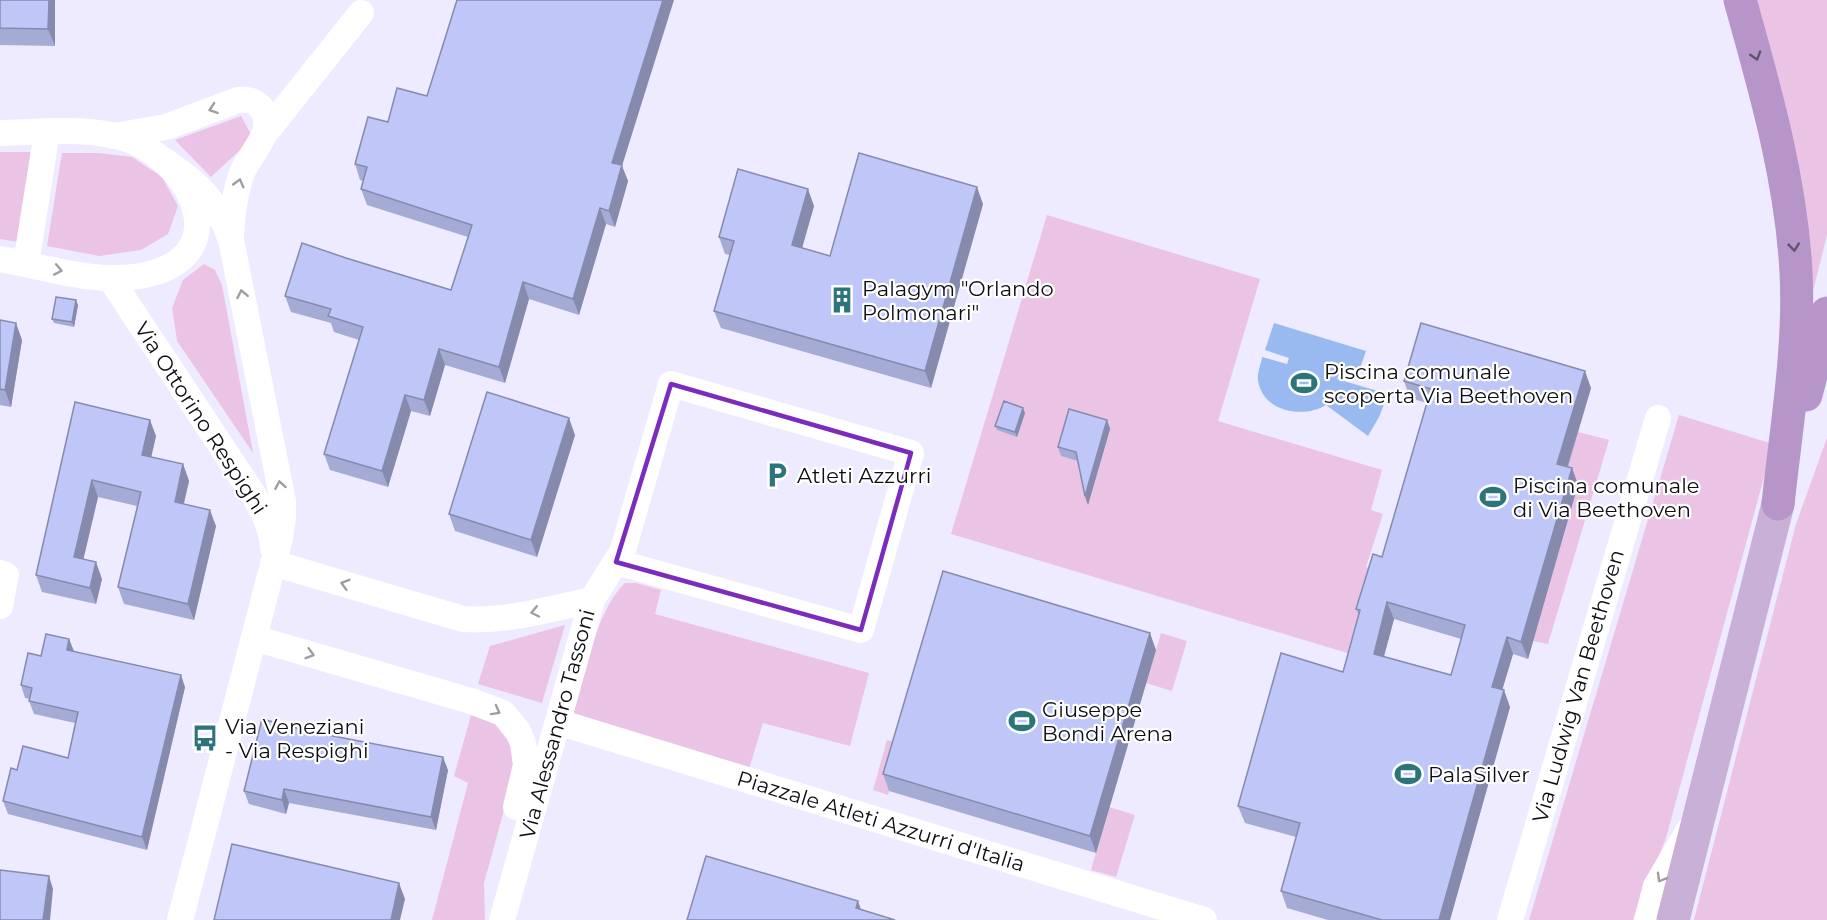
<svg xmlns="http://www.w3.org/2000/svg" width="1827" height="920" font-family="Montserrat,sans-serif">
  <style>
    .green { fill: #ebc3e5 }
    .water { fill: #98baf0 }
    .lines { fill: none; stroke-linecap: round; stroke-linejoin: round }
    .minor { stroke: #fff; stroke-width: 26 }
    .primary { stroke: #c8b0d6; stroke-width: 33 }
    .trunk { stroke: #b696c8; stroke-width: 33 }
    .wall { fill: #a4abd5; fill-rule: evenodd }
    .shaded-wall { fill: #868bae }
    .building { fill: #bfc7f8; stroke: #868bae; stroke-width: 1.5; fill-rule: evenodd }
    .oneway { stroke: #62516d }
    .oneway2 { stroke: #9e9ea0 }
    .marked { fill: none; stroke: #7b2cbf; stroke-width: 4.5; stroke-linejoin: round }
    .labels { text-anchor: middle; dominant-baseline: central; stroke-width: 4.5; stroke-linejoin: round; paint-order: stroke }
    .poi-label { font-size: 21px; fill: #0d0c12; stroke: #fff; text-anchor: start }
    .street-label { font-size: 21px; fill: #0d0c12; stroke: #fff }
  </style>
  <rect width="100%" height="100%" fill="#eeeaff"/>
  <path class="green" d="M1751,0H1827V235L1806,319Z
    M241,116L253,138L211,177L175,140Z
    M0,152H32L18,242L0,239Z
    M62,153H98L132,157L162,177L178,206L168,234L141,250L99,256L47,246Z
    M1047,215L1260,279L1218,421L1382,470L1371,510L1383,514L1366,567L1379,571L1354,655L951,534Z
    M204,264L215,270L222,285L253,453L177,341L172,308L183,280Z
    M1679,415L1773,444L1666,838L1633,920H1529Z
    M1578,432L1609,440L1548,644L1533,641L1578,486L1563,481Z
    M1827,438V920H1694L1796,524Z
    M625,583H636L661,590L655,614L869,673L850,746L763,723L749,769L572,718C584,678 595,612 625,583Z
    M565,625L542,703L478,684L490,646Z
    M1161,633L1187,641L1172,691L1146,683Z
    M471,715L495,724L511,745L518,759L484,883L485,920H432L468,783L454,776Z
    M887,740L903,745L888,795L873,790Z
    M1109,807L1135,815L1116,877L1091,870Z"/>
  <path class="water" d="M1274,323L1366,351L1357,377L1340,372L1337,379L1388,394L1379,417L1368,436L1326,405C1304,419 1262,412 1258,380C1257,372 1261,365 1262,357L1287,364L1289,358L1265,350Z"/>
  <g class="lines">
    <path class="minor" d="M0,133C40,132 94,126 132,141C198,169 234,260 140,276C93,284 46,267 0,259
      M114,136L166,127L238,100C248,99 255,100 262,109C277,131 249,154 242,173C234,194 232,215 231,237
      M263,136L361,13
      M165,161C199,184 217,201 231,240L283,501V518L280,538L180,920
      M26,264L47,132
      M110,278L253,494C263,512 272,527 273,548
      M273,563L463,619C506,622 549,609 592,600
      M0,573L6,575L0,606
      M254,638L471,701L503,713L518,731L523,743L526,765L516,807
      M558,722L1204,920
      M502,920L592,600L623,550L671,384L911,453L861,630L616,562
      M1510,920L1658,418
      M1647,920L1656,886L1689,830"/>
    <path class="primary" d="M1673,920L1778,504"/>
    <path class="trunk" d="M1740,0C1765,89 1791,179 1796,272C1800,348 1786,429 1778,504
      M1806,395L1827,313"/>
  </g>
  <path class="wall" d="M0,0H55V46L0,45Z
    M388,122L622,166L628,181L615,227L606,224L579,315L529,299L505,383L445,365L430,416L411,411L388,487L330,470L324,454L359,340L334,332L331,323L291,312L285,296L346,258L451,290L468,237L367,205L361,189L363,181L360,180L355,164Z
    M983,204L931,388L721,328L714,311L730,255L725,254L719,237L814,206L802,248L830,256Z
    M78,305L74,327L54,323L52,319Z
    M0,320L22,340L11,407L0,405Z
    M1404,381L1591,388L1568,467L1572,468L1578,485L1528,659L1513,654L1502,690L1510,707L1450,920H1328L1287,908L1281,891L1296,837L1245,823L1238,806L1343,672L1359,615L1356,609L1382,557L1427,403L1410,398ZM1394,619L1461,639L1451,675L1384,656Z
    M75,402L156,436L151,457L183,464L189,481L184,504L216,526L194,620L124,604L118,587L137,506L98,497L83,559L102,579L96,604L42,592L36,575Z
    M1025,413L1017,437L997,430L995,426Z
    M1107,420L1110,429L1088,505L1085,496L1078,461L1061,456L1058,447Z
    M575,435L537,557L455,531L449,514Z
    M69,639L74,651L185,687L147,850L8,814L3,801L17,770L68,758L75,723L34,714L29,701L30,699L25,698L21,685L41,656Z
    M1156,650L1096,853L889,791L883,774Z
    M448,770L436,830L289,803L286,814L249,804L244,791Z"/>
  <path class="shaded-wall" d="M49,0H55V46L48,29Z
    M663,0H674L622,166L628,181L615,227L609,211L612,163Z
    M977,187L983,204L931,388L925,371Z
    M808,189L814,206L798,262L792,245Z
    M600,208L606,224L579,315L573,299Z
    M523,282L529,299L505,383L499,367Z
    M76,300L78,305L74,327L72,322Z
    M16,323L22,340L11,407L5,390Z
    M439,349L445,365L430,416L424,400Z
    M1585,371L1591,388L1563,481L1557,464Z
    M405,395L411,411L388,487L382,471Z
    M1023,408L1025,413L1017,437L1015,432Z
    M569,418L575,435L537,557L531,540Z
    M150,420L156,436L148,471L142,455Z
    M1107,420L1110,429L1088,505L1085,496Z
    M183,464L189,481L180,518L175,502Z
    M1572,468L1578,485L1528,659L1521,642Z
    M92,480L98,497L80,574L74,557Z
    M210,510L216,526L194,620L188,604Z
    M96,562L102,579L96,604L90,588Z
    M1387,602L1394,619L1380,671L1374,654Z
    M1150,633L1156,650L1096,853L1090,836Z
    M1507,637L1513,654L1498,704L1492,687Z
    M69,639L74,652L67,650Z
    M181,675L185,687L147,850L142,837Z
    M1504,690L1510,707L1450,920H1439Z
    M443,757L448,770L436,830L431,817Z
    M284,789L289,803L286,814L282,800Z
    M49,876L53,889L50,920H43Z
    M399,883L405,899L400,920H391Z
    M858,901L864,918L856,908Z"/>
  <path class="building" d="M0,0H49L48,29L0,28Z
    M457,0H663L612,163L622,165L609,211L600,208L573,299L523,282L499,367L439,349L424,400L405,395L382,471L324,454L363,327L328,316L331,309L285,296L302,243L346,258L451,290L472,225L361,189L367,167L355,164L368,117L388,122L397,88L427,96Z
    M859,153L977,187L925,371L714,311L734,241L719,237L738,169L808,189L792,245L830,256Z
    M56,297L76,300L72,322L52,319Z
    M0,320L16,323L5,390L0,389Z
    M1421,323L1585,371L1557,464L1572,468L1521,642L1507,637L1492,687L1504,690L1439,920H1382L1281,891L1300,823L1238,806L1281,653L1343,672L1360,610L1356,609L1373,554L1382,557L1431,389L1404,381ZM1387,602L1465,625L1451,675L1374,654Z
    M487,392L569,418L531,540L449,514Z
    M1004,401L1023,408L1015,432L995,426Z
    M75,402L150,420L142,455L183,464L175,502L210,510L188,604L118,587L141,492L92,480L74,557L96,562L90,588L36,575Z
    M1069,409L1107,420L1085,496L1076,452L1058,447Z
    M943,571L1150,633L1090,836L883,774Z
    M46,634L69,639L67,650L181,675L142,837L3,801L11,768L17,770L23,746L68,758L78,712L29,701L32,688L21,685L28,653L41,656Z
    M262,719L312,732L443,757L431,817L284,789L282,800L244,791Z
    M232,844L399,883L391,920H214Z
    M706,856L858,901L856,908L895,920H687Z
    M0,870L49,876L43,920H0Z"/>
  <defs><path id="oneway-chevron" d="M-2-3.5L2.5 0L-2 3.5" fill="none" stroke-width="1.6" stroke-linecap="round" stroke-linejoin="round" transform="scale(1.5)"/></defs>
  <g class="oneway">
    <use href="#oneway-chevron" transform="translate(1756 56) rotate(73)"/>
    <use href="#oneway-chevron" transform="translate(1794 247) rotate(84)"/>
  </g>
  <g class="oneway2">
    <use href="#oneway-chevron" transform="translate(213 109) rotate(161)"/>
    <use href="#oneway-chevron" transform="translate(239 183) rotate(-75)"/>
    <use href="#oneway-chevron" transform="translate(58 270) rotate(11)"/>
    <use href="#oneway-chevron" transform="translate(242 294) rotate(-101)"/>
    <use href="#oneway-chevron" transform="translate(280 485) rotate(-100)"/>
    <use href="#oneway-chevron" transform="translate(345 584) rotate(-164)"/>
    <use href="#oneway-chevron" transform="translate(535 612) rotate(168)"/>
    <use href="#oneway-chevron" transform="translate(310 654) rotate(16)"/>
    <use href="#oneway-chevron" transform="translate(496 711) rotate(29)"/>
    <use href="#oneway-chevron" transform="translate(1661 878) rotate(120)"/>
  </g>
  <path class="marked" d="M671,384L911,453L861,630L616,562Z"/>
  <defs>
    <g id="building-bare" transform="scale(2.07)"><path d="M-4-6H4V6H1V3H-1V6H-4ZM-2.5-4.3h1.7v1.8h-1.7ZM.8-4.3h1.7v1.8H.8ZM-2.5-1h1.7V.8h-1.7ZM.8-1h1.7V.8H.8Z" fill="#2b747c" stroke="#fff" stroke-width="2.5" paint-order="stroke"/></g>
    <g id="stadium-bare" transform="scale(2.07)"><path d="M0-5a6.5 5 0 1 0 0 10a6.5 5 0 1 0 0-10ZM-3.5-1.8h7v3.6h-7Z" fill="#2b747c" stroke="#fff" stroke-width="2.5" paint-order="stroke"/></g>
    <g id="parking-bare" transform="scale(2.07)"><path d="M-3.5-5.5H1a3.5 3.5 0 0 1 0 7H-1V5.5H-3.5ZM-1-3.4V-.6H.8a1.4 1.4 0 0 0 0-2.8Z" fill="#2b747c" stroke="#fff" stroke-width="2.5" paint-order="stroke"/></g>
    <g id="bus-bare" transform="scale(2.07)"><path d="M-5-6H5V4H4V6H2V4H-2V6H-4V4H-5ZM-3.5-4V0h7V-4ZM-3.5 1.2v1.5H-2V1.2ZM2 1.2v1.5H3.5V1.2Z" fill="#2b747c" stroke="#fff" stroke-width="2.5" paint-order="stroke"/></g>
  </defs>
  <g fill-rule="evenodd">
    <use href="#building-bare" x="842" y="300"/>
    <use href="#stadium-bare" x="1304" y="383"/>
    <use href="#parking-bare" x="777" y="475"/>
    <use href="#stadium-bare" x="1493" y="497"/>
    <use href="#stadium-bare" x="1022" y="721"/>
    <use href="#bus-bare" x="205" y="738"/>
    <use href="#stadium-bare" x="1408" y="774"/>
  </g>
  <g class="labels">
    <g class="poi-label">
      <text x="862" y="288">Palagym "Orlando<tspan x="862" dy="24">Polmonari"</tspan></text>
      <text x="1324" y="371">Piscina comunale<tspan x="1324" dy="24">scoperta Via Beethoven</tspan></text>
      <text x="797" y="475">Atleti Azzurri</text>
      <text x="1513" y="485">Piscina comunale<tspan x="1513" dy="24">di Via Beethoven</tspan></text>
      <text x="1042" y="709">Giuseppe<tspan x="1042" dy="24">Bondi Arena</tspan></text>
      <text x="225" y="726">Via Veneziani<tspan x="225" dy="24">- Via Respighi</tspan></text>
      <text x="1428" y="774">PalaSilver</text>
    </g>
    <g class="street-label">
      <text transform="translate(201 418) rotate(57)">Via Ottorino Respighi</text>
      <text transform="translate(1578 686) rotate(-74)">Via Ludwig Van Beethoven</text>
      <text transform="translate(557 724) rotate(-75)">Via Alessandro Tassoni</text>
      <text transform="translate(881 821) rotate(17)">Piazzale Atleti Azzurri d'Italia</text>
    </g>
  </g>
</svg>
